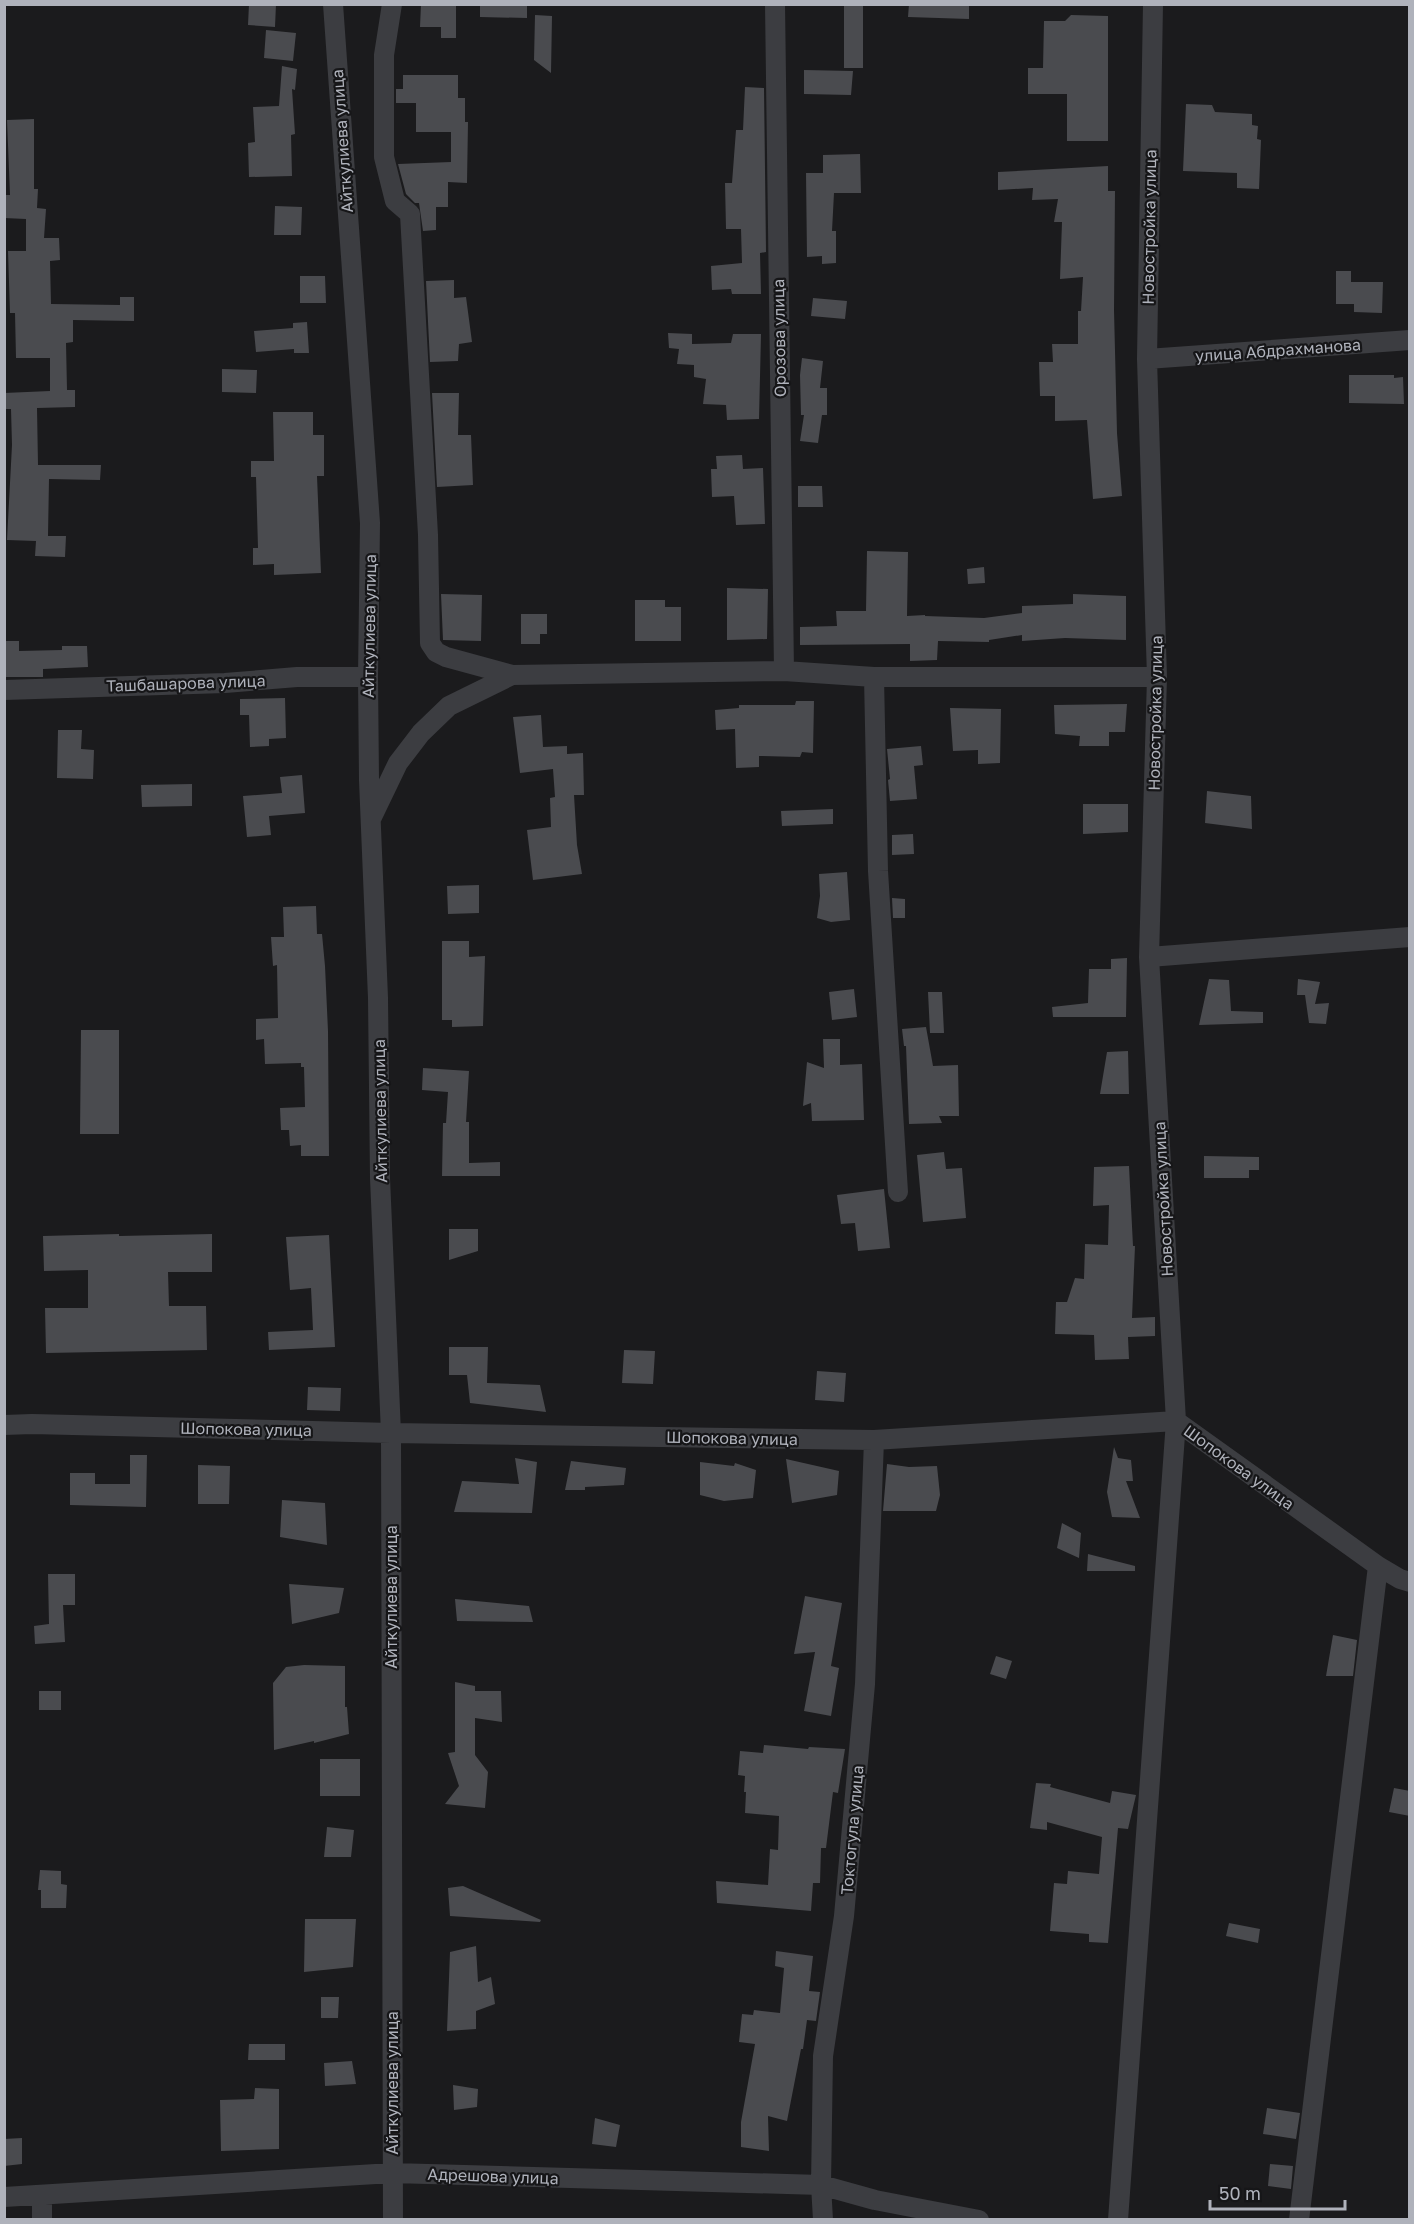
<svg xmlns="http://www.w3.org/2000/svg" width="1414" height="2224" font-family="'Golos Text',sans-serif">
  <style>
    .building { fill: #4a4b4f }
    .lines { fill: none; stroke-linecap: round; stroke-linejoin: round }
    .minor { stroke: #3c3d41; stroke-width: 20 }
    .labels { text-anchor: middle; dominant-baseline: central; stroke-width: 4.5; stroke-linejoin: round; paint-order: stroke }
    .street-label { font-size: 16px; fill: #afb2bb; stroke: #161618 }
  </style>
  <rect width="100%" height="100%" fill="#1b1b1d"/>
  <path class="building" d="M249,4H276L275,27L248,25Z
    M421,4H456V38H441V27H420Z
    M480,4H527V18L480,17Z
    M844,4H863V68H844Z
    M909,4H969V19L908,17Z
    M535,15L552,16L551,73L534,60Z
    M1071,15L1108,16V141H1067V94H1028V68H1043L1044,21H1065Z
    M266,30L296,33L293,61L264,58Z
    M282,66L297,69L295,90L292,89L295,134L291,135L292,176L249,177L248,143L255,142L253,107L279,106Z
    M804,70L853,71L851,95L804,94Z
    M403,75H458V98H465V122H468L467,183L448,182V207H436V230L423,231L419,203H415L406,194L398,164L451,162V132H416V103H396V89H403Z
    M745,87L764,88L766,252L760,253L761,294H732L731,289L712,290L711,266L742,263L741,229H726L725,183H732L736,130H743Z
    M1186,104L1212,105L1215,112L1252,114V125L1258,126L1257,139L1261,140L1259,189L1237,188V173L1183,171Z
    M34,119V189H38L37,208L46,209L44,238H59L60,260L50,261L51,304L120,305V297H134V321L73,320V342L66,343L67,390H75V407L37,408L38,465H101L100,480L49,479L48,536H66L65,557L35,556L36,541L7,540L12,445L11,409H4V393L50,391V358H16L15,313H10L8,251H26V219L4,218V195H10L7,120Z
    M860,154L861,193H834L832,231H836V263L822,264V256L807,257L806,173H823V155Z
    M1108,166V191H1115L1114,310L1117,433L1122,496L1093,499L1087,420L1055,421V396H1040L1039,362H1053L1052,344H1078V311H1081L1083,277L1060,279L1062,222H1054L1058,199L1032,200L1033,188L998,190V172Z
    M275,206L302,207L301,235H274Z
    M1336,271H1351V282H1383L1382,313L1354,312V304H1336Z
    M300,276H325L326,303H300Z
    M454,280V298L466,297L472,342L459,344L458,361L430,362L426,281Z
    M813,298L847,301L845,319L811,316Z
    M307,322L309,353H294V349L256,352L254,331L293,328V323Z
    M668,333L692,334V344L731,343L733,334H761L759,419L727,420L726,405L703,404L706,379L694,377V365L677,364L679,349L669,348Z
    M802,358L823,361L820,388H827V415H822L818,443L800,441L804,415H801L800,375Z
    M222,369L257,370L256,393L222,392Z
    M1349,375H1394V378L1403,377L1404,404L1349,403Z
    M432,393H459L458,435H471L473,485L437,487Z
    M273,412H313V435H324V476H317L321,573L274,575V564L253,565V548H258L256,477H251V461H274Z
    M742,455L743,469L763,468L765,524L736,525L734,496L712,497L711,469H717L716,456Z
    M798,486H822L823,507H798Z
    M867,551L908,552L907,616L925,615V616L984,618L1022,613V606L1073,604V594L1126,596V640L1065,638L1022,641V635L989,640V642L938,641L937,660L910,661V644L800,645V627L837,626L836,611H866Z
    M984,567L985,583L968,584L967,569Z
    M727,588L768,589L767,639L727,640Z
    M441,594L482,595L481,641L443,640Z
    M635,600H665V607H681V641H635Z
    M521,614H547V634H540V644H521Z
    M4,641H19V651L62,650V646H87L88,667L43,669V677H4Z
    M285,698L286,738L269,739V746L250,747L249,715H240V699Z
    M796,701H814L813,753L802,752L800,757L759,756V767L736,768L735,729L716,730L715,710L739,708V705H795Z
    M1127,704L1125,732H1109V746H1079L1080,736L1055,734L1054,705Z
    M950,708L1001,709L1000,763L978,764V750L953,751Z
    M541,715L543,747L567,746V754L583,753L584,795H574L577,845L582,874L533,880L527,830L551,827L550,798L555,797L553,769L520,773L513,717Z
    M58,730H82L81,749L94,750L93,779L57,778Z
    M921,746L923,765L914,766L917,799L890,801L888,780L890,779L887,749Z
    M302,775L305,813L269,816L271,835L247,837L243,796L282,793L280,777Z
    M192,784V806L142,807L141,785Z
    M1207,791L1251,796L1252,829L1205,823Z
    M1083,804H1128V832L1083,834Z
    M833,809V824L782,826L781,811Z
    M913,834L914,854L892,855V835Z
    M847,872L850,920L831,922L817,918L820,896L819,874Z
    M479,885V913L448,914L447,886Z
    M892,898L905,899V918H893Z
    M316,906L317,934H322L325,966L328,1031L329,1156H301V1145L290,1146L289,1130H281L280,1108L305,1107L304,1067H301V1063L265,1064L264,1039L256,1040V1019L278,1018L277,965L273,966L271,937H284L283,907Z
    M442,941H469V957L485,956L483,1026L452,1027V1020H442Z
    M1127,958L1126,1017H1053L1052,1007L1088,1003L1089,969H1111V959Z
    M1209,979L1229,980L1231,1011L1263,1012V1023L1199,1025Z
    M1298,979L1320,982L1315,1004L1329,1003L1326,1024L1309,1023L1305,995H1297Z
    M854,989L857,1017L832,1020L829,992Z
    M928,992H942L944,1033H930Z
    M926,1027L933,1066L958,1065L959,1116H939L942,1123L909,1124L906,1046H904L902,1029Z
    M81,1030H119V1134H80Z
    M823,1039H840V1065L862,1064L864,1120L812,1121L811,1103L803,1106L807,1062L824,1068Z
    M1128,1051L1129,1094H1100L1107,1052Z
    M423,1068L469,1071L466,1122H469V1163L500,1162V1176H442L443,1123H446L448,1092L422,1090Z
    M944,1152L946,1169L962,1168L966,1218L923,1222L917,1155Z
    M1204,1156L1259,1157V1170H1249V1178H1204Z
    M1129,1166L1133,1246H1135L1132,1318L1155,1317V1336L1128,1337L1129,1359L1095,1360L1094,1335L1055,1334L1056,1302H1067L1075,1278L1084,1279L1085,1244L1108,1245L1109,1205L1093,1206L1094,1167Z
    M884,1189L890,1248L858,1251L855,1223L841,1224L837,1195Z
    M449,1229H478V1251L449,1260Z
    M119,1234V1236L212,1234V1272H168L169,1306H206L207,1350L46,1353L45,1308H88V1270L44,1271L43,1236Z
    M329,1235L335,1347L269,1350L268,1332L313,1330L311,1288L290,1290L286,1237Z
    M449,1347H488L487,1383L540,1385L546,1412L470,1403L467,1375H449Z
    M624,1350L655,1351L653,1384L622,1383Z
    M817,1371L846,1373L844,1402L815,1400Z
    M308,1387L341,1388L340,1411L307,1410Z
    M1114,1447L1118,1458L1131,1460L1133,1481H1126L1140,1518L1112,1517L1107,1492Z
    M130,1455H147L146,1507L70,1505V1473H95V1484H130Z
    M515,1458L537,1462L532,1513L454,1512L462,1481L519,1484Z
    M786,1459L839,1471L837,1495L792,1503Z
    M571,1461L626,1468L624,1485L585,1487V1490H565Z
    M700,1462L734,1466L735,1463L756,1470L753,1498L724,1501L700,1495Z
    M887,1464L909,1467L937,1466L940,1495L936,1511H883Z
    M198,1465L230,1466L229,1504H198Z
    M282,1500L325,1503L327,1545L280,1537Z
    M1062,1523L1081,1533L1079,1558L1057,1548Z
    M1088,1554L1135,1566V1571H1087Z
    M48,1574H75V1605H63L65,1642L35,1644L34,1626L49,1624Z
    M289,1584L344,1588L339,1613L292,1624Z
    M805,1596L842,1603L831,1666L839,1668L831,1716L804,1711L815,1652L794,1654Z
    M455,1599L529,1606L533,1622L457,1621Z
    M1333,1635L1357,1640L1353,1676H1326Z
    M996,1656L1012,1661L1006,1679L990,1674Z
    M304,1665L345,1666V1707H347L349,1734L314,1743V1741L274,1750L273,1683L286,1667Z
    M455,1682L475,1686V1691H501L502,1722L475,1718V1755L488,1772L485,1808L445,1804L459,1786L448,1753L455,1752Z
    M39,1691H61V1710H39Z
    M764,1745L808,1749L809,1747L845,1749L838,1793L833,1792L826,1848H821L820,1883H813L811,1911L717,1903L716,1881L768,1885L770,1849L778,1850L779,1816L745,1813L746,1792H744L745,1776L738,1775L740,1751L763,1753Z
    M320,1759H360V1796H320Z
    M1036,1783L1051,1784L1050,1787L1110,1803L1112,1791L1136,1795L1128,1829L1118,1828L1108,1943L1089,1942V1934L1050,1931L1054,1883L1067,1884L1068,1871L1099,1874L1102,1837L1047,1822V1830L1030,1828Z
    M1394,1788L1410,1791V1816L1389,1812Z
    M327,1827L354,1830L351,1857H324Z
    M40,1870L61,1871V1884L67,1885L66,1908H41V1890H38Z
    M463,1886L541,1920L540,1922L450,1916L448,1888Z
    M305,1919H356L353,1967L304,1972Z
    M1229,1923L1260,1929L1258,1943L1226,1936Z
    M476,1946L478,1982L491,1977L495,2004L476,2011V2029L447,2031L450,1952Z
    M776,1951L813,1956L809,1991L820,1992L816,2021L807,2020L803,2049H801L787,2121L768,2116L769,2151L741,2147V2122L755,2044L739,2042L742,2014L753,2015L754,2010L780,2013L784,1968L775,1966Z
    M321,1997H339L338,2018H321Z
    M249,2044H285V2060H248Z
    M352,2061L356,2084L325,2086L324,2063Z
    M453,2085L478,2089L477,2107L454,2110Z
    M255,2088L279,2089V2149L221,2151L220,2100L254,2099Z
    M1267,2108L1300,2113L1296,2139L1263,2134Z
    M595,2118L620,2125L616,2147L592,2144Z
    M22,2138V2164L4,2166V2139Z
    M1270,2164L1293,2166L1291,2189L1268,2186Z"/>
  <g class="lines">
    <path class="minor" d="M333,4L370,523L368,677L369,780L378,998L380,1178L391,1433L393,2220
      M392,4L384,55V157L395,201L410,214L428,535L430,643L436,652L446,657L512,675
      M775,4L784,671
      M1147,359L1410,340
      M874,677L878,871L898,1192
      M4,690L225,683L297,677H368
      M372,817L398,763L421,733L449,706L512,675L784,671L874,677H1157
      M1149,957L1410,937
      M4,1425L32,1424L391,1433L874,1440L1176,1421L1378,1566L1400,1579L1410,1582
      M4,2197L392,2173L821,2185L875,2200L979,2220
      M42,2220V2195
      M823,2220L821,2185L823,2056L844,1916L865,1684L874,1440
      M1118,2220L1176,1421L1149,957L1157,677L1147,359L1153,4
      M1299,2220L1378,1566"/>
  </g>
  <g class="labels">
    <g class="street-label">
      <text transform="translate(342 141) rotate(-94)">Айткулиева улица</text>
      <text transform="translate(1149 227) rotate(-89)">Новостройка улица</text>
      <text transform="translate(779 338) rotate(-91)">Орозова улица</text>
      <text transform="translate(1278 350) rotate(-4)">улица Абдрахманова</text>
      <text transform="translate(369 626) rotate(-89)">Айткулиева улица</text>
      <text transform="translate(186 683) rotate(-2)">Ташбашарова улица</text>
      <text transform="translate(1155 713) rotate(-89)">Новостройка улица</text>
      <text transform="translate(380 1111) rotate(-91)">Айткулиева улица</text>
      <text transform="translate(1163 1199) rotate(-93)">Новостройка улица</text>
      <text transform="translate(246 1429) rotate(1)">Шопокова улица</text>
      <text transform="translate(732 1438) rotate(1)">Шопокова улица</text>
      <text transform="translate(1239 1467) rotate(36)">Шопокова улица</text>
      <text transform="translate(391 1597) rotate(-90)">Айткулиева улица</text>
      <text transform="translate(852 1830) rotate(-85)">Токтогула улица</text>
      <text transform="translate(392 2083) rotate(-90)">Айткулиева улица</text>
      <text transform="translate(493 2176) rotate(2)">Адрешова улица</text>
    </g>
  </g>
  <rect width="1414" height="2224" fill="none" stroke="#afb2bb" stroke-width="12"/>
  <path d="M1210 2200v9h135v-9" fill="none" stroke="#afb2bb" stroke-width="3"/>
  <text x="1219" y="2200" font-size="18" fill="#afb2bb" stroke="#161618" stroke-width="4.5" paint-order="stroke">50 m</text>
</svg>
